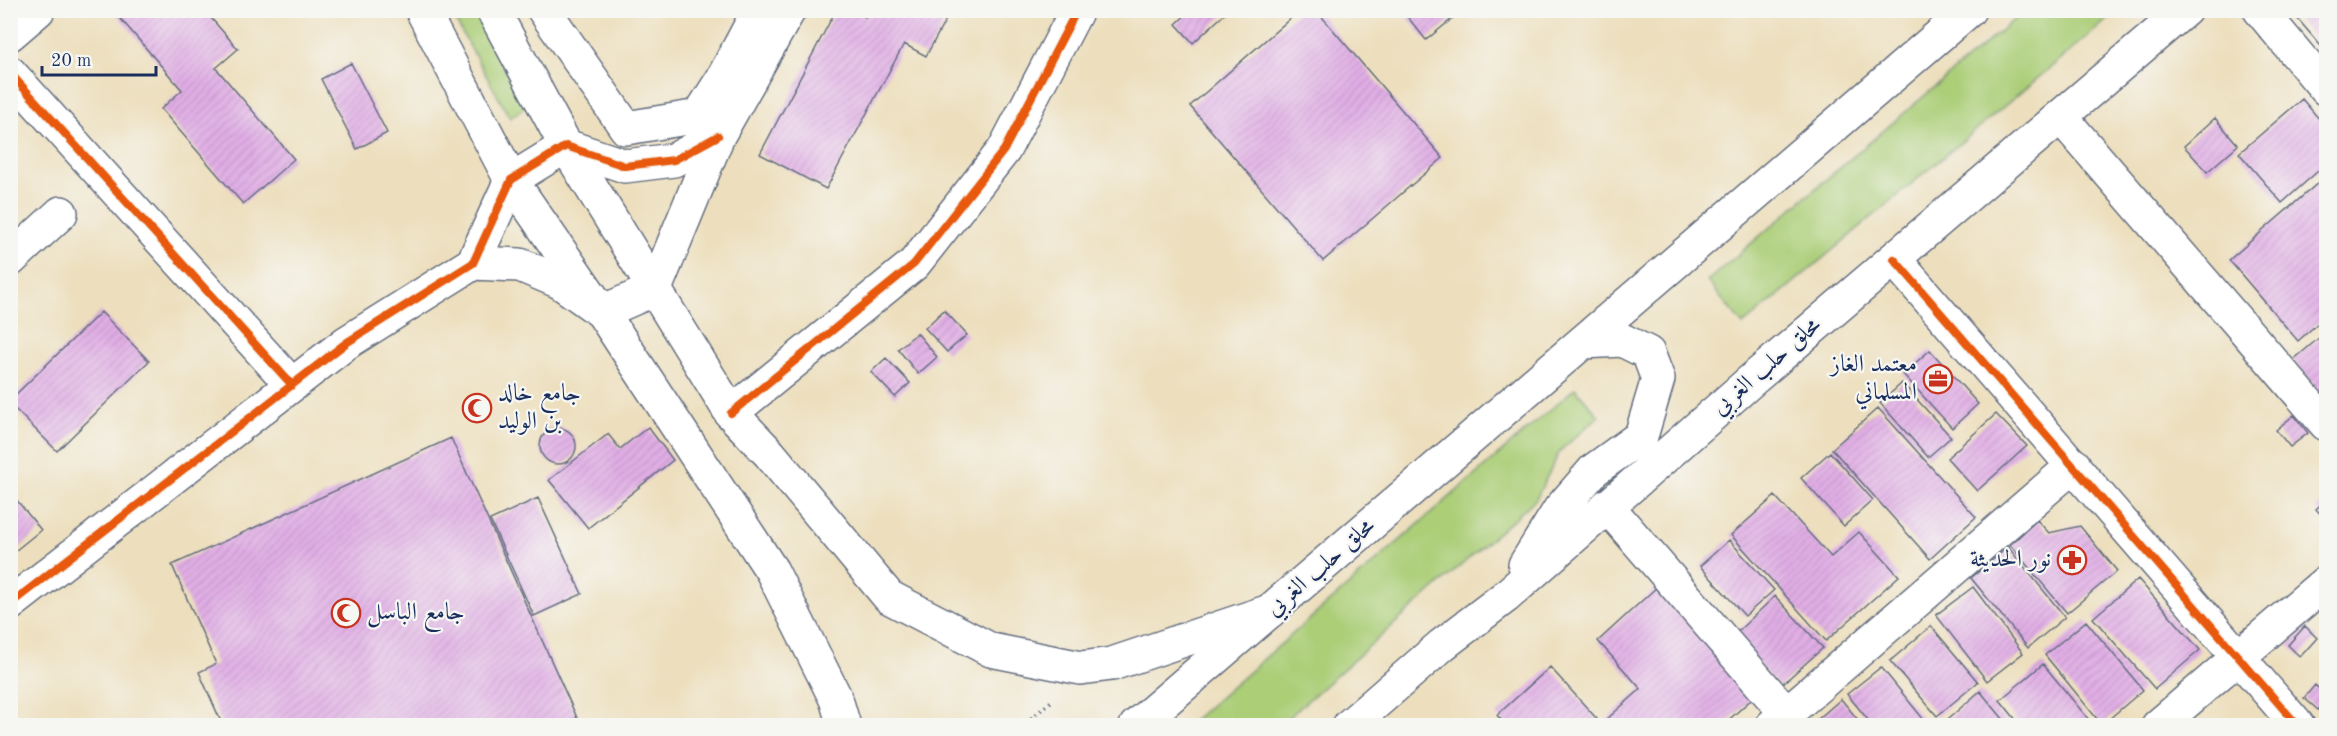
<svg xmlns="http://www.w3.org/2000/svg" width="2337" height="736" font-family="'Old Standard TT',Amiri,serif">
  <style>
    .green { fill: #abce77; stroke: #637e6a; stroke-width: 1.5 }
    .building { fill: url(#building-hatch) }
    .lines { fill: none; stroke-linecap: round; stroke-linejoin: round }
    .street-casing { stroke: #646d7f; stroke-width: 36 }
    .secondary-casing { stroke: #646d7f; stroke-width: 36 }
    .highway-casing { stroke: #646d7f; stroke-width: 36 }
    .path { stroke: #646d7f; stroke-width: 4; stroke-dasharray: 1.5 4.5; stroke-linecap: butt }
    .street { stroke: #fff; stroke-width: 33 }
    .secondary { stroke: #fff; stroke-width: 33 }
    .highway { stroke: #fff; stroke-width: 33 }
    .cycleway-casing { stroke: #f6f6f2; stroke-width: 11 }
    .cycleway { stroke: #e8590c; stroke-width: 8 }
    .labels { text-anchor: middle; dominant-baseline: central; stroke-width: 4.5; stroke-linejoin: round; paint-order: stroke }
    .poi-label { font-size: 24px; fill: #1b2f5e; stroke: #f6f6f2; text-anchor: end }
    .street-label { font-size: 24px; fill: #1b2f5e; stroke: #f6f6f2 }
  </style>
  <defs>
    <pattern id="building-hatch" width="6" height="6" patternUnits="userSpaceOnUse" patternTransform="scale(1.5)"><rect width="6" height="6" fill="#e1aee5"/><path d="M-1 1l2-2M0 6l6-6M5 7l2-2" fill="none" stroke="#c096c7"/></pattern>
  </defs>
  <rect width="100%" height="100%" fill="#f6f6f2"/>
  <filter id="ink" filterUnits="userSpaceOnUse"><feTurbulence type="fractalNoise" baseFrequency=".0167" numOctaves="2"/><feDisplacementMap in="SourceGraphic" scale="12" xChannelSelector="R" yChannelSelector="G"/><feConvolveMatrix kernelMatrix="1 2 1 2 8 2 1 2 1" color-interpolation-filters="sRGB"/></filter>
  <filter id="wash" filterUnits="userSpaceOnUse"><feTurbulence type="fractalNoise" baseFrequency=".008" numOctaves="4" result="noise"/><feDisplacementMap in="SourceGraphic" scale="24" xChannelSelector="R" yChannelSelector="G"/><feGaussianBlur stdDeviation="1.35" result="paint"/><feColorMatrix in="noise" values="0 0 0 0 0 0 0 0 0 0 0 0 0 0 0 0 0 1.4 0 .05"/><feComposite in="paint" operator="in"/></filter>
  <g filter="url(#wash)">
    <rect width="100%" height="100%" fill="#eddfbd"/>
    <path class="green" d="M450,11H474L525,107L510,118Z
      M2024,11H2118L1743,325L1707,281Z
      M1575,388L1599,416L1560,451L1536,499L1280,725H1188Z"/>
    <g id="blocks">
      <path class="building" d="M113,10H204L238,49L216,68L294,159L243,204L161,109L182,90Z
        M836,10H853L865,17L868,10H951L926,56L904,44L826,189L760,154Z
        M1191,10H1229L1193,43L1176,24Z
        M1300,10H1316L1443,158L1323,261L1190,106Z
        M1402,10H1463L1426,40Z
        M2306,10H2326V52L2297,18Z
        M351,63L387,133L357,149L321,79Z
        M2302,99L2326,127V164L2282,203L2239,153Z
        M2215,118L2238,145L2207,172L2184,146Z
        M2326,176V316L2298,341L2229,260Z
        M944,310L967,335L947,352L925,328Z
        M101,312L149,361L57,451L10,404V400Z
        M2326,332V400L2293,360Z
        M917,333L937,357L918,374L898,349Z
        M1930,350L1978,404L1952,428L1903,374Z
        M886,358L910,383L895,397L871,372Z
        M1902,383L1951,437L1928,457L1880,403Z
        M1878,408L1976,517L1930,559L1832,449Z
        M1996,414L2027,446L1977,491L1947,458Z
        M2294,415L2308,433L2290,447L2276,430Z
        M648,427L673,460L588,528L549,480L608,434L620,449Z
        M540 446a18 18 0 1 1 36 0a18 18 0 1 1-36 0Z
        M451,438L577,718L560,726H223L199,672L216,664L172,565Z
        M1830,452L1873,500L1844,526L1801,478Z
        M10,492L41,530L10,555Z
        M1775,496L1831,557L1859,532L1899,576L1826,641L1731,535Z
        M538,498L582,594L534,616L490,520Z
        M2326,500V520L2316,509Z
        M2037,520L2049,533L2080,526L2117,571L2067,613L2010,545Z
        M1729,540L1774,590L1745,616L1700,566Z
        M2008,547L2065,617L2028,648L1971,578Z
        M2138,579L2200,650L2155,689L2093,618Z
        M1658,586L1756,695L1722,726H1613L1607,719L1641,689L1598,641Z
        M1973,587L2023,653L1987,681L1936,615Z
        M1775,596L1823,648L1779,687L1733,636Z
        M2086,621L2143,690L2102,725L2045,655Z
        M1931,626L1978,682L1937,716L1890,661Z
        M2305,626L2317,638L2300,657L2288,645Z
        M2043,664L2094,726H2021L2000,700Z
        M1550,667L1597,719L1590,726H1506L1497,715Z
        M1881,667L1929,726H1873L1847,694Z
        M2315,685L2326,695V701L2318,710L2304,698Z
        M1980,691L2009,726H1940Z
        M1841,699L1863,726H1810Z"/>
    </g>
  </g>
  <g filter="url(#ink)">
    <use href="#blocks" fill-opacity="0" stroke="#646d7f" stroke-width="1.5"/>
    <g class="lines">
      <g class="street-casing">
        <path id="street" d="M544,10L626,128L699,116L723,78L759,10
          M2260,10L2326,89
          M10,34L38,10
          M10,73L292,385
          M2061,117L2326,424
          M1894,259L2298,726
          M10,260L61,213
          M473,263L520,265L560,282L602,312L655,289L718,136L789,10
          M731,413L914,264L1004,150L1077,10
          M1607,506L1786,713
          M10,604L346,343L473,263L511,180L566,146L625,166L674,160L718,136
          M1772,726L2074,465
          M2158,726L2326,582"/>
      </g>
      <g class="secondary-casing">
        <path id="secondary" d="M422,10L511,180L602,312L772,571L836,699L844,726
          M493,10L566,146L731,413L769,453L889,597L991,650L1081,668L1112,664L1270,611"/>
      </g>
      <g class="highway-casing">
        <path id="highway" d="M1525,565L1560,509L1594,470L1641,436L1658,379L1648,353L1622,340L1583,342
          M1136,726L1969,10
          M1349,726L1442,645L1505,597L1753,379L2185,10"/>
      </g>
      <path class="path" d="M1022,726L1054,699"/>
      <use href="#street" class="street"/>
      <use href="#secondary" class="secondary"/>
      <use href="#highway" class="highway"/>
      <g class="cycleway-casing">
        <path id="cycleway" d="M10,73L292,385
          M1894,259L2298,726
          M731,413L914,264L1004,150L1077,10
          M10,604L346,343L473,263L511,180L566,146L625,166L674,160L718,136"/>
      </g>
      <use href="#cycleway" class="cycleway"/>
    </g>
  </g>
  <defs>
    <g id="office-ring" transform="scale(1.5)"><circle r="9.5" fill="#f6f6f2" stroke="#c8321e" stroke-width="1.5"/><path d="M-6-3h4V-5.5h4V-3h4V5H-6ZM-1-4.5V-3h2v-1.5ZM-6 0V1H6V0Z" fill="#c8321e"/></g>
    <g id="mosque-ring" transform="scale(1.5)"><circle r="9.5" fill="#f6f6f2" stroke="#c8321e" stroke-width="1.5"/><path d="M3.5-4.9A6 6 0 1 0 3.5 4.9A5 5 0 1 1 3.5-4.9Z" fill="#c8321e"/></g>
    <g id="pharmacy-ring" transform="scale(1.5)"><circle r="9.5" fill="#f6f6f2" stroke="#c8321e" stroke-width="1.5"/><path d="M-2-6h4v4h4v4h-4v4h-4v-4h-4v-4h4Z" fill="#c8321e"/></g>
  </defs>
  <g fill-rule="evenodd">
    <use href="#office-ring" x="1938" y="379"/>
    <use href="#mosque-ring" x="477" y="408"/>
    <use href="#pharmacy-ring" x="2072" y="560"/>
    <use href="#mosque-ring" x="346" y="613"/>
  </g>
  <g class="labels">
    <g class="poi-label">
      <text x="1917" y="365">معتمد الغاز<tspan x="1917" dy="28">المسلماني</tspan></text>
      <text x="498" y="394" text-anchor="start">جامع خالد<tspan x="498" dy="28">بن الوليد</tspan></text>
      <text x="2051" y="560">نور الحديثة</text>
      <text x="367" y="613" text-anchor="start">جامع الباسل</text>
    </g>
    <g class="street-label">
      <text transform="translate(1767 367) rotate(-41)">محلق حلب الغربي</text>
      <text transform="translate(1321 568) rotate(-41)">محلق حلب الغربي</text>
    </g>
  </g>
  <rect width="2337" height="736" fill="none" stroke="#f6f6f2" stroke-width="36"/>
  <path d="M42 66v9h114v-9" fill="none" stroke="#1b2f5e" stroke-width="3"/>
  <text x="51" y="66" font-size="18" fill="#1b2f5e" stroke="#f6f6f2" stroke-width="4.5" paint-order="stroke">20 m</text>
</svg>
